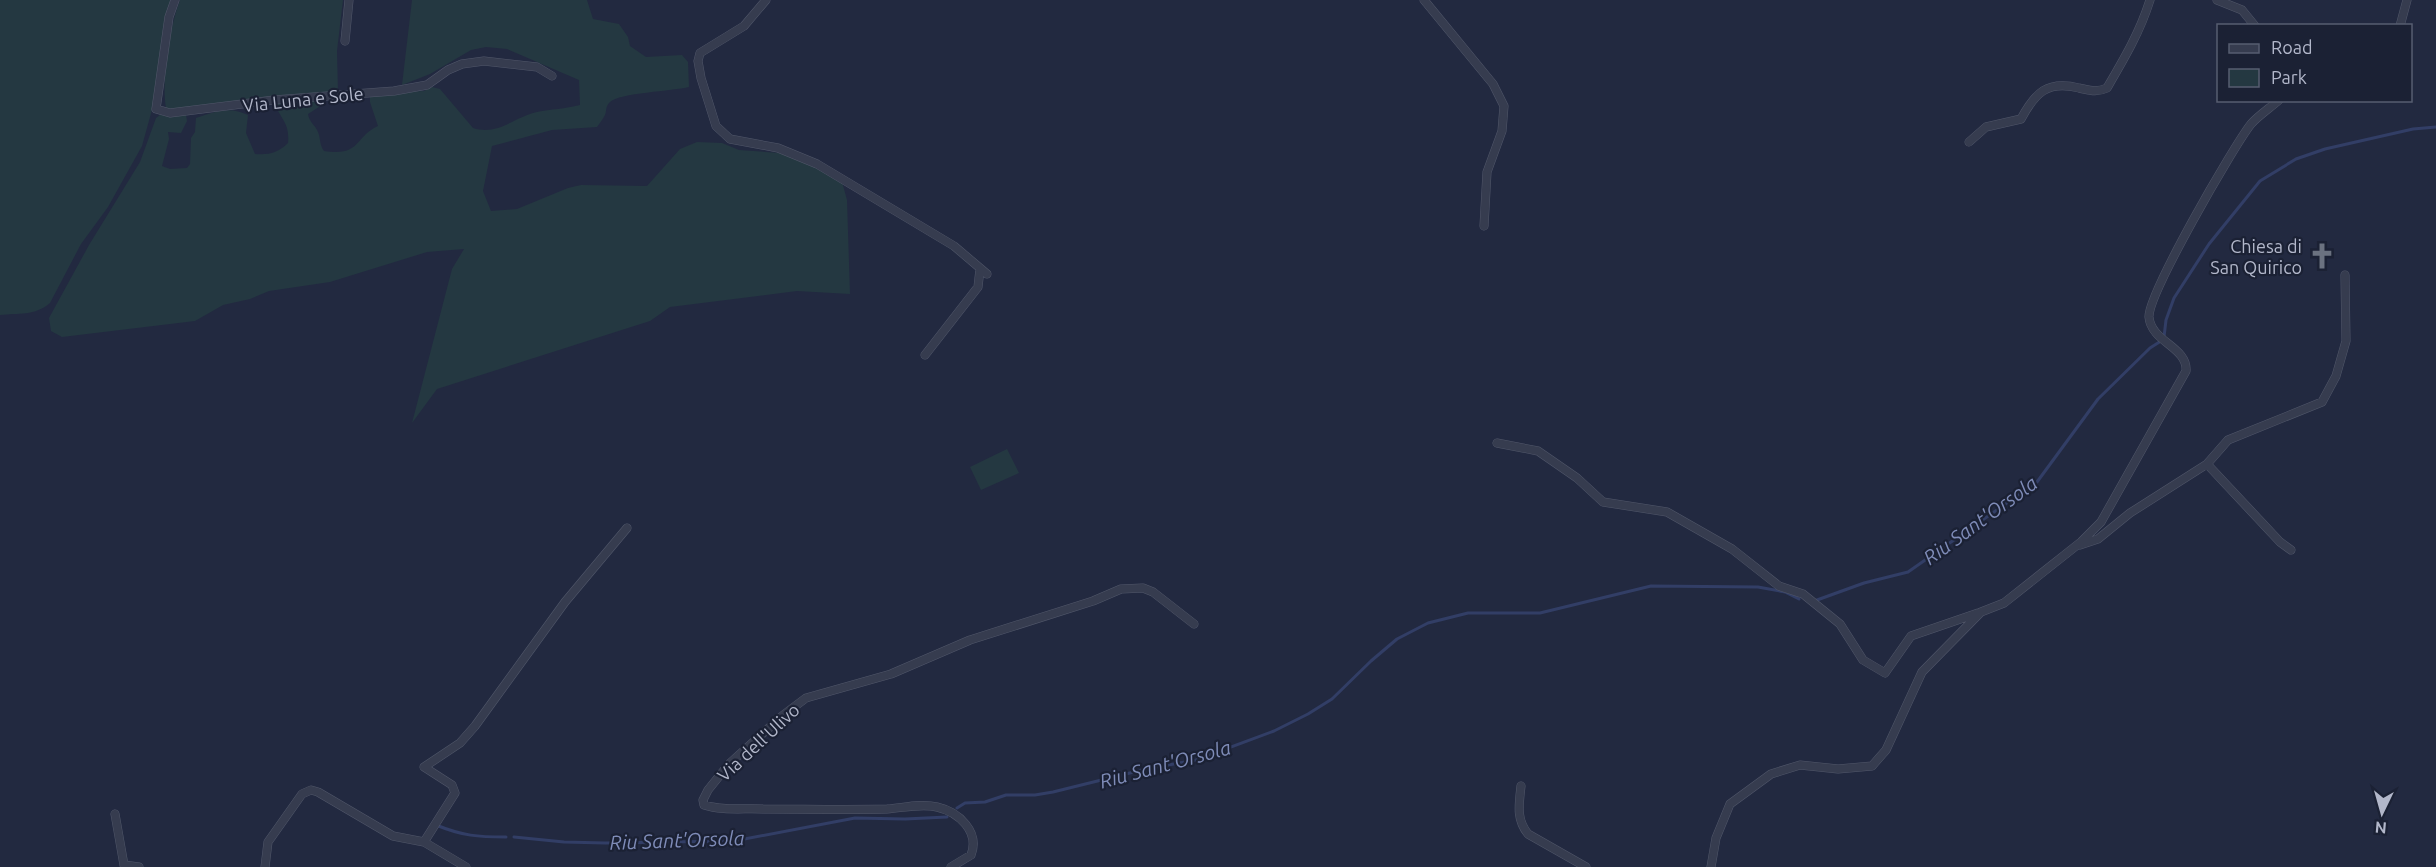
<svg xmlns="http://www.w3.org/2000/svg" width="2436" height="867" font-family="Ubuntu,sans-serif">
  <style>
    .green { fill: #243841 }
    .lines { fill: none; stroke-linecap: round; stroke-linejoin: round }
    .stream { stroke: #323e66; stroke-width: 3 }
    .street-casing { stroke: #51576a; stroke-width: 9 }
    .street { stroke: #363c4f; stroke-width: 8 }
    .labels { text-anchor: middle; dominant-baseline: central; stroke-width: 4.5; stroke-linejoin: round; paint-order: stroke }
    .street-label { font-size: 18px; fill: #b2b7ca; stroke: #1b2134 }
    .poi-label { font-size: 18px; fill: #b2b7ca; stroke: #1b2134; text-anchor: end }
    .water-label { font-size: 20px; font-style: italic; fill: #7f8cb8; stroke: #1b2134 }
  </style>
  <rect width="100%" height="100%" fill="#222940"/>
  <path class="green" d="M0,0H173L155,99L142,146L108,207L81,244L50,303C35,316 18,313 0,315Z
    M180,0H343L337,51L338,93L171,110L166,108C161,81 170,26 180,0Z
    M412,0H587L593,19L619,24L628,37L630,46L646,57L682,55L688,62L689,87C673,91 619,93 610,102C605,107 607,110 605,115C603,119 599,124 597,127L552,130L492,146L483,191L491,211L517,209L568,188L581,185L647,186L680,149L697,142L722,143L739,150L793,154L841,178L847,200L850,294L797,291L670,307L650,321L437,389L412,423L452,269L464,249L427,252L330,282L269,291L250,299L223,305L195,321L62,337L51,331L49,318L89,245L140,162L156,118L160,115H186L187,121L181,133L168,132L169,139L162,166L170,169L187,168L190,164L191,138L195,132L196,118C216,111 230,106 248,115L246,133L255,154C269,155 278,153 288,143C290,123 281,120 275,104L280,101L323,98L322,105L308,114C309,122 315,125 318,132C321,139 319,144 324,151C361,157 355,136 378,126L370,102V97L375,93L424,91L432,87L440,89L473,128C498,136 514,117 537,112C551,109 565,109 580,105L579,80L507,49L486,47L471,50L430,74L402,85Z
    M1007,449L1019,473L981,490L970,467Z"/>
  <g class="lines">
    <path class="stream" d="M2164,337L2166,320L2174,298L2209,244L2260,181L2296,159L2325,149L2413,129L2436,127
      M1817,600L1864,583L1908,572L2037,482L2098,399L2150,348L2161,341
      M957,808L965,803L985,802L1006,795H1035L1053,792L1146,769L1196,760L1274,731L1308,714L1332,699L1371,661L1397,639L1428,623L1468,613H1540L1651,586L1758,587L1785,592L1799,599
      M436,825C463,836 478,837 506,837
      M514,837L564,842L605,843L734,841L855,818L905,819L947,817"/>
    <g class="street-casing">
      <path id="street" d="M175,0L169,17L156,109L170,113L274,100L394,91L427,85L448,70L462,64L484,61L537,67L552,76
        M766,0L744,26L700,53L698,61L701,78L716,126L730,139L778,148L817,164L954,246L987,274
        M1424,0L1493,84L1504,106L1502,131L1487,172L1484,226
        M2217,0L2242,10L2255,26
        M2400,26L2407,0
        M345,41L349,0
        M1969,142L1986,127L2021,119C2035,93 2047,80 2079,88C2089,90 2096,93 2107,88C2124,59 2140,32 2150,0
        M925,355L978,287L980,269
        M1497,443L1538,451L1577,478L1603,502L1667,512L1732,549L1779,586L1803,594L1840,624L1863,660L1885,673L1911,636L1978,613
        M2207,464L2228,440L2322,402L2336,376L2346,341L2345,275
        M2080,545L2098,539L2130,513L2207,464L2280,542L2291,550
        M1521,786C1519,805 1516,819 1528,834L1586,867
        M115,814L124,865L139,867
        M424,842L455,793L452,785L424,767L460,743L475,726L565,602L627,528
        M265,867L268,842L302,794L311,790L318,792L393,836L424,842L466,867
        M951,867L971,855C980,832 959,812 937,807C921,803 903,808 887,809C846,810 804,809 763,809C744,808 722,811 704,805L703,800L708,790L729,764L782,716L806,698L891,674L970,640L1093,601L1121,589L1143,588L1153,592L1194,624
        M1711,867L1716,838L1730,804L1771,774L1800,765L1838,769L1872,766L1886,750L1922,672L1981,612L2004,603L2081,542L2101,522L2186,371C2188,347 2151,342 2149,317C2148,294 2233,147 2251,124C2259,115 2270,108 2279,100"/>
    </g>
    <use href="#street" class="street"/>
  </g>
  <defs>
    <g id="church-bare" transform="scale(2.07)"><path d="M-1.2-6h2.4v3.5h3.3v2.4h-3.3V6h-2.4V-.1h-3.3v-2.4h3.3Z" fill="#6b7280" stroke="#1b2134" stroke-width="2.5" paint-order="stroke"/></g>
  </defs>
  <g fill-rule="evenodd">
    <use href="#church-bare" x="2322" y="256"/>
  </g>
  <g class="labels">
    <g class="street-label">
      <text transform="translate(303 99) rotate(-6)">Via Luna e Sole</text>
      <text transform="translate(758 742) rotate(-43)">Via dell'Ulivo</text>
    </g>
    <g class="poi-label">
      <text x="2302" y="246">Chiesa di<tspan x="2302" dy="21">San Quirico</tspan></text>
    </g>
    <g class="water-label">
      <text transform="translate(1980 520) rotate(-36)">Riu Sant'Orsola</text>
      <text transform="translate(1165 764) rotate(-15)">Riu Sant'Orsola</text>
      <text transform="translate(677 840) rotate(-2)">Riu Sant'Orsola</text>
    </g>
  </g>
  <rect x="2217" y="24" width="195" height="78" fill="#1b2134" stroke="#575d70" stroke-width="1.5"/>
  <rect x="2229" y="44" width="30" height="9" fill="#363c4f" stroke="#575d70" stroke-width="1.5"/>
  <text x="2271" y="54" font-size="18" fill="#b2b7ca">Road</text>
  <rect x="2229" y="69" width="30" height="18" fill="#243841" stroke="#575d70" stroke-width="1.5"/>
  <text x="2271" y="84" font-size="18" fill="#b2b7ca">Park</text>
  <g transform="translate(2382 813) rotate(185)" stroke="#1b2134" stroke-width="4.5" paint-order="stroke">
  <path d="M0-4.5L10 22L0 15L-10 22Z" fill="#b2b7ca"/>
  <text y="-9" font-size="16" font-weight="bold" text-anchor="middle" fill="#b2b7ca">N</text>
  </g>
</svg>
